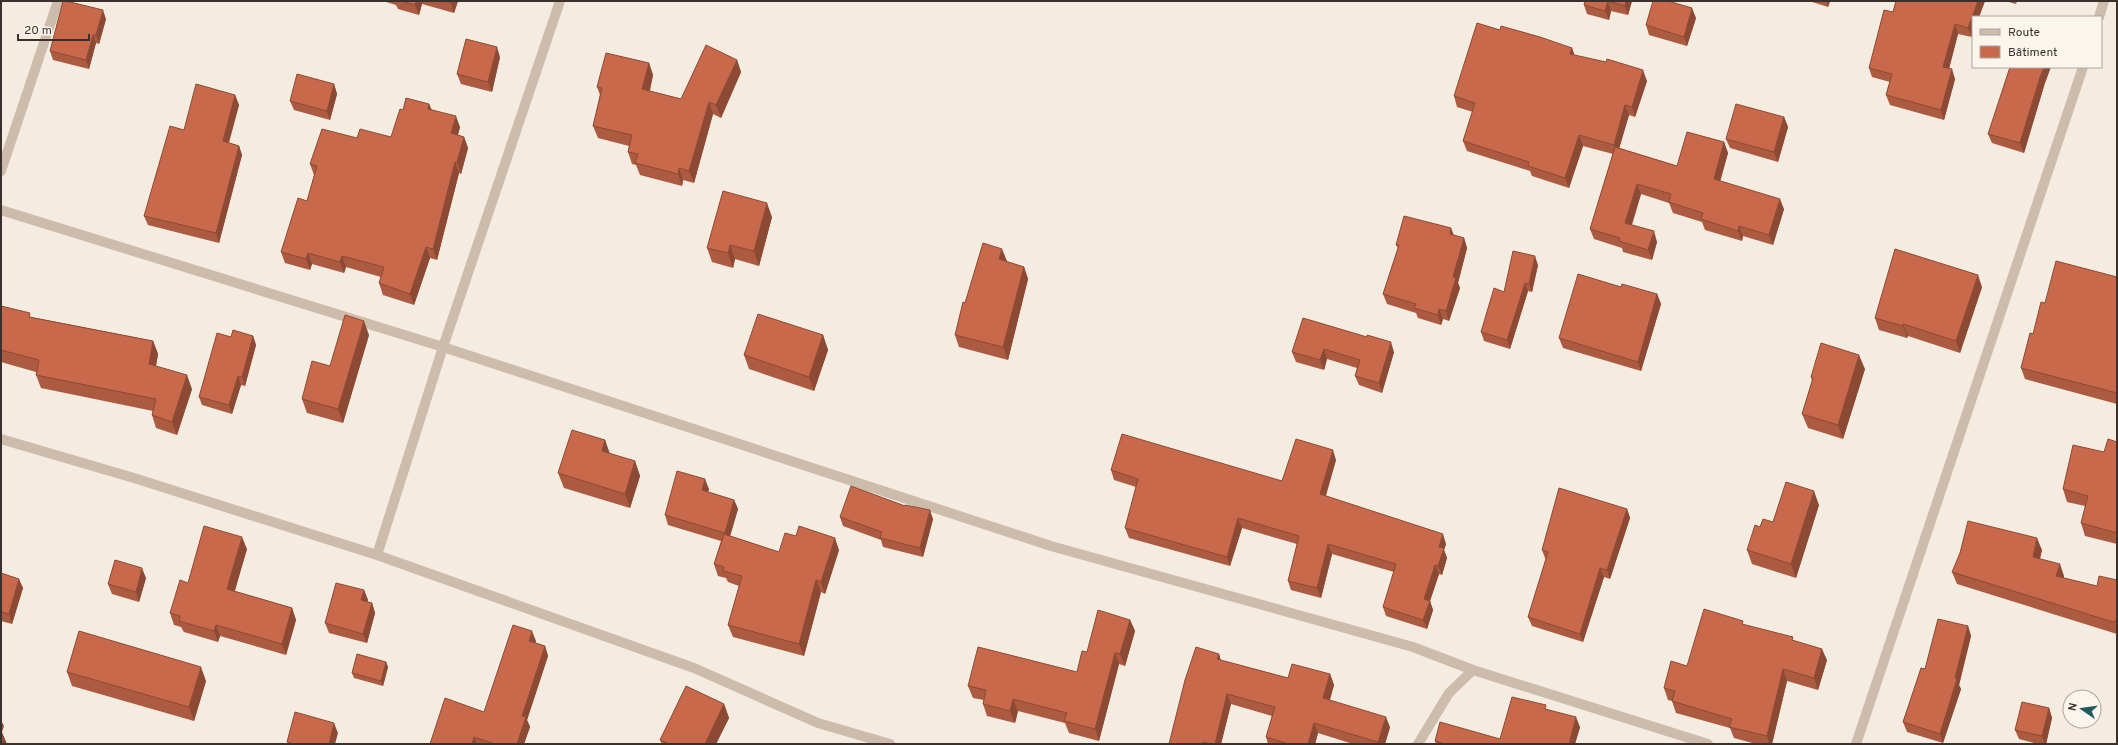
<svg xmlns="http://www.w3.org/2000/svg" width="2118" height="745" font-family="Overpass,sans-serif">
  <style>
    .lines { fill: none; stroke-linecap: round; stroke-linejoin: round }
    .street { stroke: #cdbbac; stroke-width: 10 }
    .wall { fill: #ac5a40 }
    .shaded-wall { fill: #8c4a34 }
    .building { fill: #c8694b; stroke: #8c4a34 }
  </style>
  <rect width="100%" height="100%" fill="#f4ebe1"/>
  <g class="lines">
    <path class="street" d="M2099,17L2104,1
      M1,171L58,1
      M1,210L443,347L1051,546L1413,647L1473,670L1708,744
      M1,439L134,478L377,555L694,668L818,723L890,744
      M377,555L443,347L560,1
      M1418,744L1449,693L1473,670
      M1856,744L2083,67"/>
  </g>
  <path class="wall" d="M383,1H458L454,13L422,4L419,15L398,9L396,5Z
    M1585,1H1632L1628,15L1611,11L1609,20L1587,14L1584,5Z
    M1809,1H1830L1828,7Z
    M1896,1H1985L1979,17H1973V34L1972,37L1958,34L1949,68L1955,79L1944,120L1890,105L1886,95L1890,82L1872,77L1869,68L1893,12Z
    M2005,1H2017L2016,4Z
    M1696,18L1687,46L1649,35L1646,25Z
    M106,19L99,44L96,43L89,69L53,60L50,51Z
    M1500,30L1572,48L1574,55L1647,81L1635,117L1629,115L1619,148L1677,166L1724,142L1728,153L1720,181L1784,209L1773,245L1743,236L1742,241L1705,230L1702,222L1673,213L1669,203L1641,194L1632,225L1657,242L1652,260L1623,252L1622,248L1594,239L1590,229L1613,154L1583,146L1569,188L1532,176L1530,171L1467,151L1463,141L1473,112L1457,107L1454,96Z
    M500,57L492,92L461,84L457,74Z
    M737,60L741,72L721,118L713,114L694,183L683,180L682,186L640,175L636,165L632,164L628,152L629,146L598,138L593,126L600,95L597,87L649,63L653,75L650,91L681,99Z
    M334,84L337,94L330,120L294,110L290,101Z
    M2044,86L2024,153L1992,143L1988,134Z
    M235,95L239,105L229,143L239,146L242,155L219,243L148,225L144,216L184,130Z
    M429,104L431,109L460,127L458,135L464,137L468,148L461,174L459,173L437,260L430,258L414,305L383,295L379,283L381,277L346,267L344,273L312,264L310,270L285,263L281,252L307,201L314,175L310,164L357,138L391,137L403,110Z
    M1784,117L1788,127L1778,162L1730,148L1726,139Z
    M772,217L759,266L735,259L733,268L712,262L707,248Z
    M1454,235L1464,238L1467,248L1458,283L1460,288L1449,321L1443,319L1441,325L1418,318L1416,313L1387,304L1383,294L1398,248L1396,245Z
    M1006,262L1024,267L1028,279L1008,360L959,347L955,335L965,303Z
    M1538,265L1532,292L1528,291L1510,349L1484,341L1481,332L1504,292Z
    M2117,277V404L2025,379L2021,368L2045,303Z
    M1621,287L1657,294L1661,304L1641,371L1563,348L1559,338Z
    M1982,287L1960,353L1908,336L1907,338L1879,330L1875,318Z
    M1,306L31,317L153,341L158,354L156,366L192,389L177,435L156,428L152,415L153,411L41,388L36,375V372L1,362Z
    M1303,318L1394,352L1382,393L1359,385L1355,376L1357,368L1327,359L1324,370L1296,362L1292,352Z
    M369,335L343,423L307,413L302,399L330,366Z
    M823,335L828,350L814,391L749,369L744,355Z
    M253,336L256,345L245,386L241,385L232,414L202,405L199,397L231,337Z
    M1865,369L1843,439L1808,428L1802,414L1812,381L1811,377Z
    M605,440L610,454L635,461L640,476L630,508L564,488L558,473Z
    M2117,442V544L2085,536L2081,523L2085,506L2067,502L2063,489Z
    M1336,460L1326,496L1446,544L1444,550L1447,558L1442,575L1439,574L1430,601L1433,610L1427,629L1386,616L1383,607L1394,572L1332,554L1321,598L1291,590L1288,581L1297,544L1242,528L1230,566L1129,538L1125,528L1136,487L1114,480L1111,470L1282,481Z
    M709,489L708,492L734,500L738,509L730,536L779,552L839,550L825,594L821,592L804,656L733,637L728,625L739,586L728,582L726,578L718,576L714,564L721,541L668,525L665,515Z
    M1819,505L1796,578L1752,564L1747,550L1760,527Z
    M1627,509L1630,518L1610,579L1604,577L1583,642L1532,626L1528,617L1546,559L1545,558L1542,550Z
    M840,517L933,519L923,557L883,547L881,540L843,526Z
    M247,549L234,591L292,608L296,620L286,655L220,636L218,642L184,632L181,627L174,625L170,613L188,583Z
    M2042,550L2040,559L2064,576V578L2097,586L2117,580V634L1957,584L1952,572Z
    M1,573L23,588L12,624L1,621Z
    M146,578L139,602L112,594L108,584Z
    M364,590L368,600L367,602L372,603L375,613L367,643L329,633L325,623Z
    M1130,620L1135,631L1125,666L1119,664L1099,741L1069,733L1065,723L1018,711L1015,723L987,716L983,704L984,700L973,698L968,686L1077,672L1087,652Z
    M1744,625L1794,641L1827,660L1818,690L1787,681L1772,744H1756L1734,738L1730,728L1676,713L1672,701L1668,700L1664,688L1687,666Z
    M1968,626L1971,636L1959,685L1961,689L1943,743L1907,732L1903,722L1925,669Z
    M536,641L535,643L545,646L548,656L527,720L530,727L524,744H430L484,712Z
    M1219,654L1221,661L1288,678L1330,674L1334,685L1330,700L1390,727L1385,744H1353L1318,733L1315,744H1268L1266,737L1272,716L1231,704L1221,744H1169Z
    M386,662L388,667L383,686L354,678L352,673Z
    M67,672L206,681L194,721L72,686Z
    M724,704L729,718L716,744H662L660,740Z
    M2049,708L2052,718L2046,744H2038L2019,739L2015,730Z
    M1547,709L1580,727L1575,744H1436L1435,741L1500,739Z"/>
  <path class="shaded-wall" d="M416,1H421L422,4L419,15L415,5Z
    M451,1H458L454,13L451,3Z
    M1608,1L1611,11L1609,20L1605,11Z
    M1626,1H1632L1628,15L1625,6Z
    M1826,1H1830L1828,7Z
    M1978,1H1985L1979,17H1973V34L1972,37L1968,28Z
    M1692,8L1696,18L1687,46L1684,37Z
    M103,10L106,19L99,44L96,35Z
    M1955,24L1958,34L1947,77L1943,67Z
    M93,35L96,43L89,69L86,60Z
    M497,47L500,57L492,92L488,82Z
    M1572,48L1576,59L1570,54Z
    M737,60L741,72L721,118L716,105Z
    M649,63L653,75L647,101L642,89Z
    M2044,67H2051L2044,86L2024,153L2020,143L2040,77Z
    M1952,69L1955,79L1944,120L1941,110Z
    M1643,70L1647,81L1635,117L1632,107Z
    M334,84L337,94L330,120L327,111Z
    M235,95L239,105L226,151L223,141Z
    M709,102L713,114L694,183L689,171Z
    M429,104L434,115L428,109Z
    M1625,105L1629,115L1617,156L1614,145Z
    M456,116L460,127L455,144L451,133Z
    M1784,117L1788,127L1778,162L1774,152Z
    M1579,135L1583,146L1569,188L1565,178Z
    M464,137L468,148L461,174L457,162Z
    M1724,142L1728,153L1718,189L1714,179Z
    M239,146L242,155L219,243L216,233Z
    M455,162L459,173L437,260L433,249Z
    M679,168L683,180L682,186L678,174Z
    M1637,184L1641,194L1629,233L1625,223Z
    M1780,199L1784,209L1773,245L1769,235Z
    M767,203L772,217L759,266L754,251Z
    M1739,226L1743,236L1742,241L1738,231Z
    M1451,228L1455,238L1450,234Z
    M1654,231L1657,242L1652,260L1648,250Z
    M1464,238L1467,248L1458,283L1460,288L1449,321L1446,311L1453,277Z
    M730,245L735,259L733,268L728,253Z
    M426,247L430,258L414,305L410,294Z
    M1002,249L1007,261L1004,272L999,259Z
    M308,253L312,264L310,270L306,259Z
    M342,256L346,267L344,273L340,262Z
    M1535,256L1538,265L1532,292L1529,284Z
    M1024,267L1028,279L1008,360L1003,347Z
    M1978,275L1982,287L1960,353L1956,341Z
    M1525,283L1528,291L1510,349L1507,340Z
    M1657,294L1661,304L1641,371L1638,362Z
    M1439,309L1443,319L1441,325L1438,315Z
    M364,321L369,335L343,423L338,409Z
    M1903,324L1908,336L1907,338L1903,326Z
    M823,335L828,350L814,391L809,377Z
    M253,336L256,345L245,386L242,377Z
    M153,341L158,354L154,377L149,364Z
    M1391,342L1394,352L1382,393L1379,383Z
    M1324,349L1327,359L1324,370L1320,360Z
    M1859,355L1865,369L1843,439L1838,425Z
    M187,375L192,389L177,435L172,422Z
    M238,376L241,385L232,414L229,405Z
    M605,440L610,455L602,451Z
    M1333,450L1336,460L1323,503L1320,494Z
    M635,461L640,476L630,508L625,494Z
    M705,479L709,489L706,500L702,490Z
    M1814,491L1819,505L1796,578L1791,564Z
    M734,500L738,509L728,543L725,533Z
    M1627,509L1630,518L1610,579L1607,570Z
    M930,510L933,519L923,557L920,548Z
    M1238,518L1242,528L1230,566L1227,557Z
    M1443,534L1446,544L1444,550L1447,558L1442,575L1438,566L1439,547Z
    M242,537L247,549L232,601L227,589Z
    M835,538L839,550L825,594L821,582Z
    M2037,538L2042,550L2037,570L2033,557Z
    M1328,544L1332,554L1321,598L1317,588Z
    M2060,564L2064,576L2060,588L2056,576Z
    M1435,565L1439,574L1430,601L1433,610L1427,629L1423,620L1424,599Z
    M142,568L146,578L139,602L136,592Z
    M1600,568L1604,577L1583,642L1580,634Z
    M19,579L23,588L12,624L9,614Z
    M816,580L821,592L804,656L799,644Z
    M364,590L368,600L365,610L361,600Z
    M372,603L375,613L367,643L363,634Z
    M292,608L296,620L286,655L282,644Z
    M1130,620L1135,631L1125,666L1120,654Z
    M216,625L220,636L218,642L214,631Z
    M1968,626L1971,636L1959,685L1961,689L1943,743L1940,734L1955,678Z
    M532,631L536,641L533,650L529,641Z
    M545,646L548,656L527,720L530,727L524,744H517L522,716Z
    M1822,649L1827,660L1818,690L1814,678Z
    M1115,653L1119,664L1099,741L1095,729Z
    M1219,654L1222,665L1217,659Z
    M386,662L388,667L383,686L381,681Z
    M201,667L206,681L194,721L189,707Z
    M1783,669L1787,681L1772,744H1769L1767,736Z
    M1330,674L1334,685L1327,708L1323,698Z
    M1227,694L1231,704L1221,744H1215Z
    M1013,699L1018,711L1015,723L1010,711Z
    M724,704L729,718L716,744H705Z
    M2049,708L2052,718L2046,744H2045L2042,736Z
    M1386,717L1390,727L1385,744H1379L1378,742Z
    M1576,717L1580,727L1575,744H1569Z
    M1,720L4,726L2,732L7,744H1Z
    M334,723L338,733L335,744H329Z
    M1314,723L1318,733L1315,744H1308Z
    M474,737L477,744H472Z"/>
  <path class="building" d="M63,1H66L103,10L96,35H93L86,60L50,51Z
    M401,1H416L415,5Z
    M444,1H451V3Z
    M1585,1H1608L1605,11L1584,5Z
    M1608,1H1626L1625,6Z
    M1653,1H1668L1692,8L1684,37L1646,25Z
    M1896,1H1978L1968,28L1955,24L1943,67L1952,69L1941,110L1886,95L1892,74L1869,68L1884,10L1893,12Z
    M1477,23L1500,30L1501,26L1540,37L1572,48L1570,54L1606,62L1607,59L1643,70L1632,107L1625,105L1614,145L1579,135L1565,178L1528,166L1529,162L1463,141L1475,103L1454,96Z
    M466,39L497,47L488,82L457,74Z
    M706,45L737,60L716,105L709,102L689,171L679,168L678,174L635,163L638,154L628,152L632,135L593,126L602,88L597,87L606,53L649,63L642,89L681,99Z
    M2010,67H2044L2040,77L2020,143L1988,134Z
    M297,74L334,84L327,111L290,101Z
    M196,84L235,95L223,141L239,146L216,233L144,216L170,126L184,130Z
    M406,98L429,104L428,109L456,116L451,133L464,137L457,162H455L433,249L426,247L410,294L379,283L384,267L342,256L340,262L308,253L306,259L281,252L298,198L307,201L317,166L310,164L322,129L357,138L360,129L391,137L400,109L403,110Z
    M1736,104L1784,117L1774,152L1726,139Z
    M1687,132L1724,142L1714,179L1780,199L1769,235L1739,226L1738,231L1701,219L1703,213L1669,202L1671,194L1637,184L1625,223L1654,231L1648,250L1619,241L1620,238L1590,229L1615,147L1677,166Z
    M723,191L767,203L754,251L730,245L728,253L707,248Z
    M1404,216L1451,228L1450,234L1464,238L1453,277L1456,278L1446,311L1439,309L1438,315L1414,308L1416,304L1383,294L1399,245H1396Z
    M983,243L1002,249L999,259L1024,267L1003,347L955,335L963,302L965,303Z
    M1895,249L1978,275L1956,341L1903,324V326L1875,318Z
    M1513,251L1535,256L1529,284L1525,283L1507,340L1481,332L1494,288L1504,292Z
    M2056,261L2117,277V393L2021,368L2030,333L2033,334L2041,302L2045,303Z
    M1578,274L1621,287L1622,284L1657,294L1638,362L1559,338Z
    M1,306L30,313L29,317L153,341L149,364L187,375L172,422L152,415L156,399L36,375L39,360L1,350Z
    M758,314L823,335L809,377L744,355Z
    M345,315L364,321L338,409L302,399L312,361L330,366Z
    M1303,318L1367,337V335L1391,342L1379,383L1355,376L1360,360L1324,349L1320,360L1292,352Z
    M233,330L253,336L242,377L238,376L229,405L199,397L217,333L231,337Z
    M1821,343L1859,355L1838,425L1802,414L1813,378L1811,377Z
    M572,430L605,440L602,451L635,461L625,494L558,473Z
    M1122,434L1282,481L1296,439L1333,450L1320,494L1443,534L1439,547L1444,548L1438,566L1435,565L1424,599L1430,601L1423,620L1383,607L1396,564L1328,544L1317,588L1288,581L1299,536L1238,518L1227,557L1125,528L1138,479L1111,470Z
    M2108,439L2117,442V533L2081,523L2088,496L2063,489L2073,445L2104,452Z
    M677,471L705,479L702,490L734,500L725,533L665,515Z
    M1786,482L1814,491L1791,564L1747,550L1755,525L1760,527L1763,519L1773,522Z
    M851,486L905,506V505L930,510L920,548L880,538L882,532L840,517Z
    M1559,488L1627,509L1607,570L1600,568L1580,634L1528,617L1548,552L1542,550Z
    M1968,521L2037,538L2033,557L2060,564L2056,576L2097,586L2099,576L2117,580V620L2113,622L1952,572L1960,553Z
    M204,526L242,537L227,589L292,608L282,644L216,625L214,631L179,621L180,616L170,613L180,580L188,583Z
    M799,526L835,538L821,582L816,580L799,644L728,625L742,576L723,571L724,567L714,564L724,534L779,552L785,533L796,536Z
    M115,560L142,568L136,592L108,584Z
    M1,573L19,579L9,614L1,612Z
    M336,583L364,590L361,600L372,603L363,634L325,623Z
    M1704,609L1743,621L1742,624L1793,637L1792,640L1822,649L1814,678L1783,669L1767,736L1729,727L1732,719L1672,701L1675,691L1664,688L1671,661L1687,666Z
    M1098,610L1130,620L1120,654L1115,653L1095,729L1064,721L1067,713L1013,699L1010,711L983,704L986,690L968,686L978,647L1077,672L1082,651L1087,652Z
    M1938,619L1968,626L1955,678L1957,679L1940,734L1903,722L1921,668L1925,669Z
    M513,625L532,631L529,641L545,646L522,716L526,717L517,744H495L474,737L472,744H430L445,698L484,712Z
    M79,631L201,667L189,707L67,672Z
    M1196,647L1219,654L1217,659L1288,678L1292,664L1330,674L1323,698L1386,717L1378,742L1314,723L1308,744H1289L1266,737L1275,707L1227,694L1215,744H1211L1203,742L1202,744H1169L1185,680Z
    M357,654L386,662L381,681L352,673Z
    M686,686L724,704L705,744H669L660,740Z
    M1512,697L1546,705L1545,709L1576,717L1569,744H1441L1442,743L1435,741L1440,722L1500,739Z
    M2022,702L2049,708L2042,736L2015,730Z
    M295,712L334,723L329,744H294L287,742Z"/>
  <rect width="2118" height="745" fill="none" stroke="#3b302b" stroke-width="4"/>
  <rect x="1972" y="16" width="130" height="52" fill="#fbf5ee" stroke="#aea6a0"/>
  <rect x="1980" y="29" width="20" height="6" fill="#cdbbac" stroke="#aea6a0"/>
  <text x="2008" y="36" font-size="12" fill="#3b302b">Route</text>
  <rect x="1980" y="46" width="20" height="12" fill="#c8694b" stroke="#aea6a0"/>
  <text x="2008" y="56" font-size="12" fill="#3b302b">Bâtiment</text>
  <g transform="translate(2082 709) rotate(283)"><circle r="19" fill="#fbf5ee" stroke="#aea6a0"/>
  <path d="M0-3L7 15L0 10L-7 15Z" fill="#1f5a5e"/>
  <text y="-6" font-size="11" font-weight="bold" text-anchor="middle" fill="#3b302b">N</text>
  </g>
  <path d="M18 34v6h71v-6" fill="none" stroke="#3b302b" stroke-width="2"/>
  <text x="24" y="34" font-size="12" fill="#3b302b" stroke="#fbf5ee" stroke-width="3" paint-order="stroke">20 m</text>
</svg>
